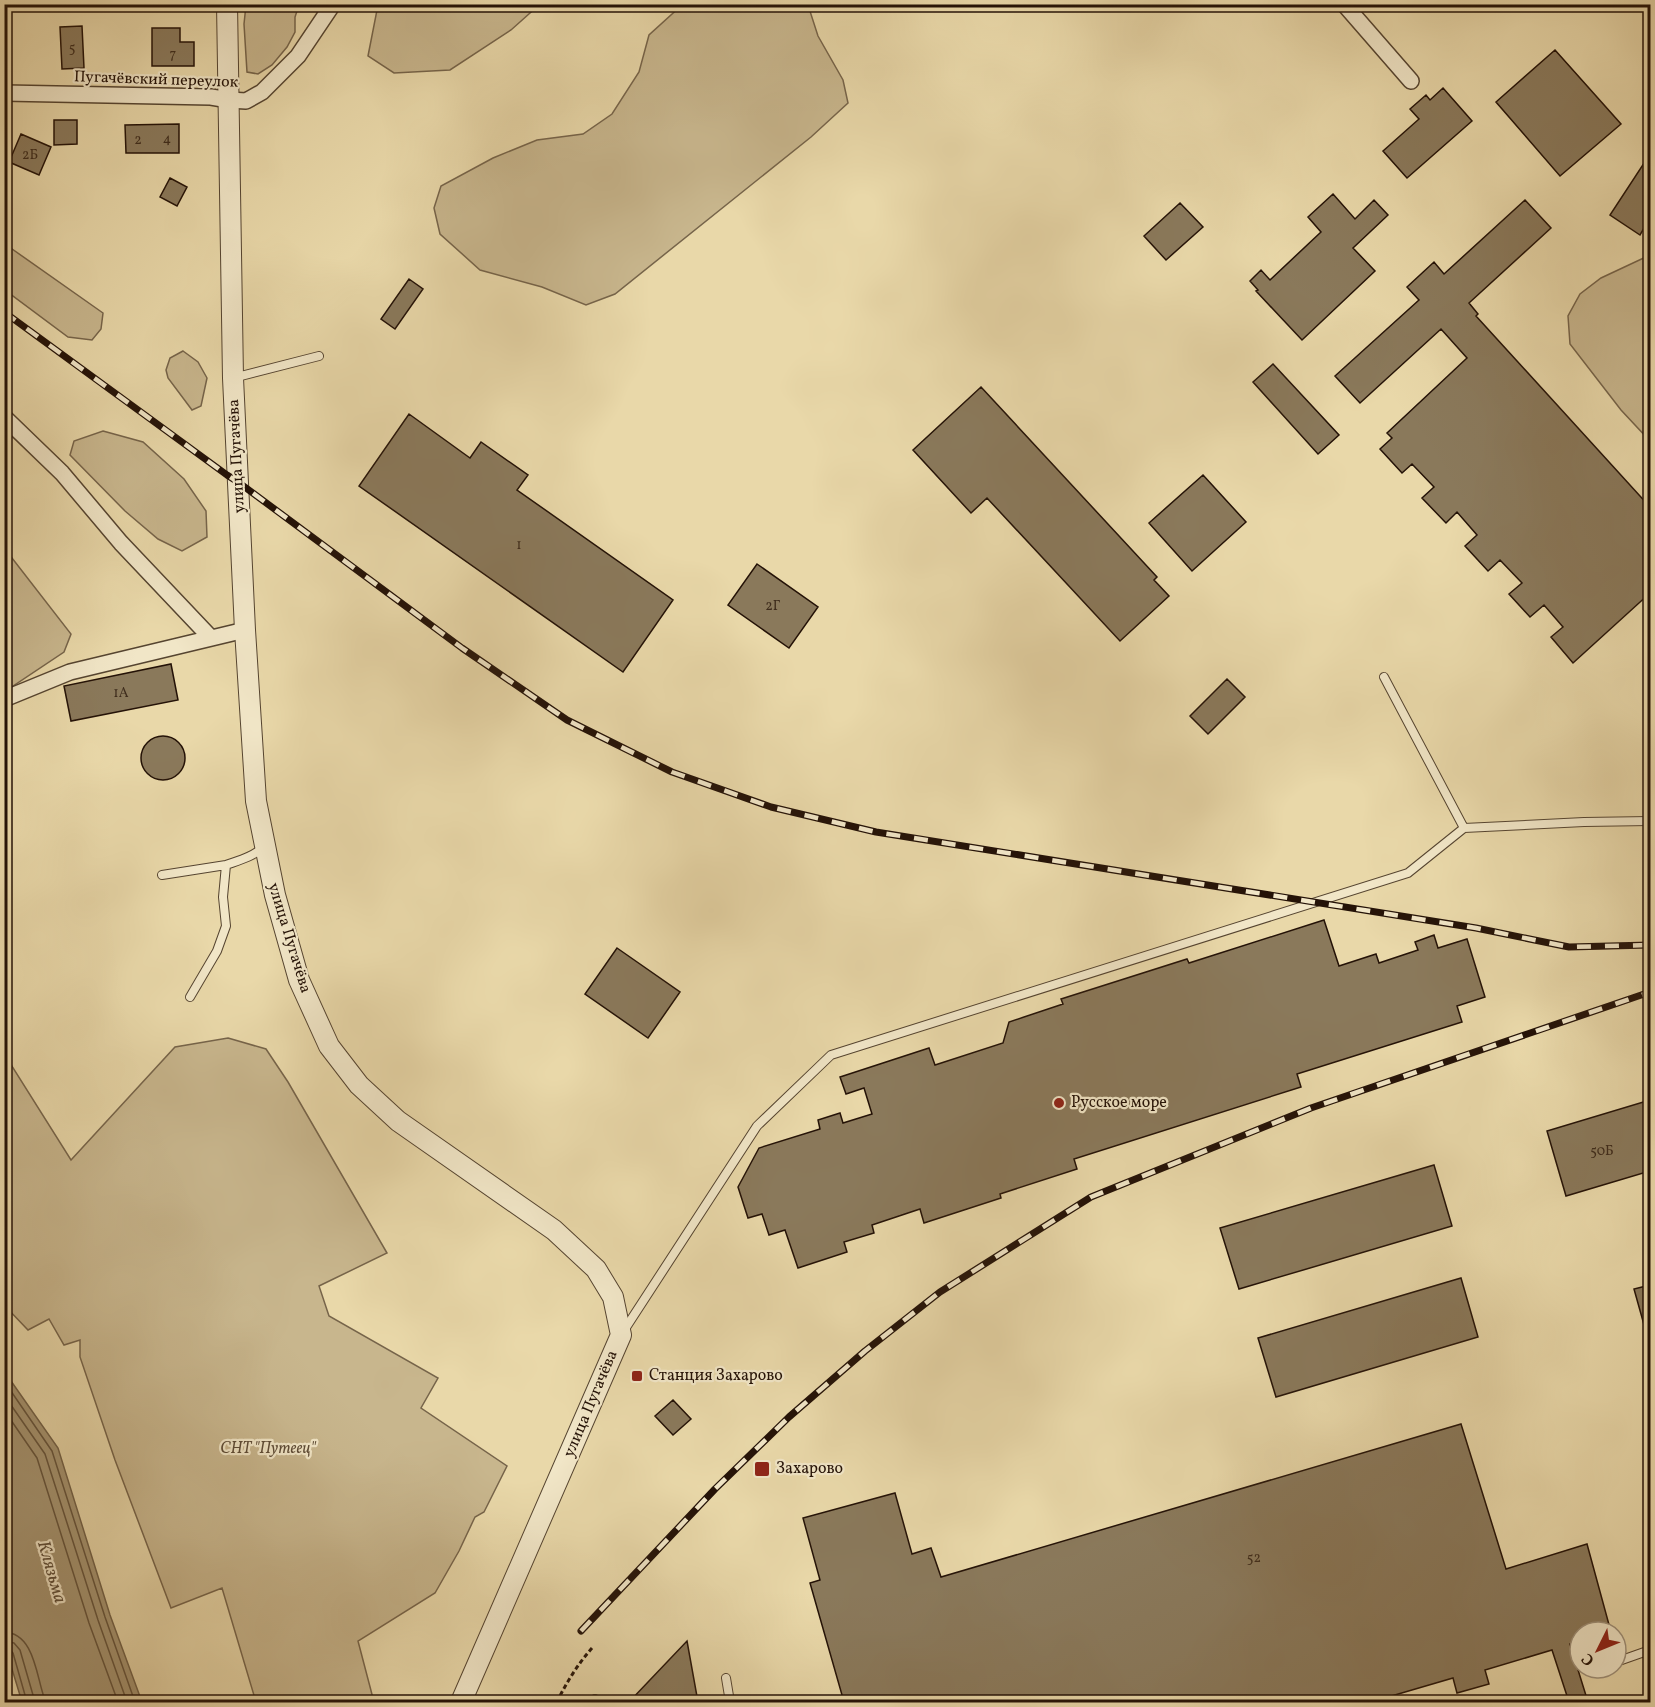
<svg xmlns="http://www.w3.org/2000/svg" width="1655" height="1707" font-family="Vollkorn,serif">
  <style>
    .green { fill: #c8b68d; stroke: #76644a; stroke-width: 1.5 }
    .water { fill: #a69572; stroke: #726147; stroke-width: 1.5 }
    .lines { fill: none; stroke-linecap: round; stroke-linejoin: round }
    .shore { stroke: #65543c; stroke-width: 1.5 }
    .building { fill: #8a795b; stroke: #241207; stroke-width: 1.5 }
    .service-casing { stroke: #554430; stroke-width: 10 }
    .minor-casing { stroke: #554430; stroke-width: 18 }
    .tertiary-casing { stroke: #554430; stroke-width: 22 }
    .path { stroke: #241207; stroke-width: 3; stroke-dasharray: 4.5 3; stroke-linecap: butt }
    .service { stroke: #f1e6c7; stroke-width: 8 }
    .minor { stroke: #f1e6c7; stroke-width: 15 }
    .tertiary { stroke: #f1e6c7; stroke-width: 20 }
    .rail-casing { stroke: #241207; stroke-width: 7 }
    .rail { stroke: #f1e6c7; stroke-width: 4.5; stroke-dasharray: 14; stroke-linecap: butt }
    .poi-dot { fill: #8f2418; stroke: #f1e6c7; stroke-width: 2 }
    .labels { text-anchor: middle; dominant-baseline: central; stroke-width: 4.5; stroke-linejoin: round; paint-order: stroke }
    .number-label { font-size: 14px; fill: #3e2c1c }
    .street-label { font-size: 16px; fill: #241207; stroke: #f1e6c7 }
    .poi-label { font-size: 16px; fill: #241207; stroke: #f1e6c7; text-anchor: start }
    .park-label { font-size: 16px; font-style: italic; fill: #5d4b36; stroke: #f1e6c7 }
    .water-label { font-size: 18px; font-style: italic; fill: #5e4d37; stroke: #f1e6c7 }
  </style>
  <rect width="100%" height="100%" fill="#e9d8a9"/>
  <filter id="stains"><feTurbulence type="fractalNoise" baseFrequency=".00333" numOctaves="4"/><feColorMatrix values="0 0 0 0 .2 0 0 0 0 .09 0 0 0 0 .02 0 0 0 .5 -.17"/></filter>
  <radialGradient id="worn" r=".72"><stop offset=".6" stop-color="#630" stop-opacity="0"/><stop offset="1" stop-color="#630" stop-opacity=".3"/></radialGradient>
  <path class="green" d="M246,5H299L295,17V32L287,47L272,65L258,74L247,72L244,24Z
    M378,5V4L539,5L511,30L450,70L394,73L368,56Z
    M682,5H808L818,36L843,80L848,103L811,137L615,294L586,305L542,287L480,270L440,234L434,208L441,186L493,158L537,140L583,134L612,114L639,72L649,35Z
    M5,244L103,313L101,329L92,340L68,337L5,290Z
    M1650,255V441L1621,410L1570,344L1568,316L1580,294L1601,278Z
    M183,351L198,362L207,378L201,406L192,410L168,378L166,370L170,358Z
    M103,431L143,442L184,479L206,511L207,537L182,551L158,539L125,511L70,455L74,441Z
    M5,549L71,634L64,652L10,688L5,689Z
    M228,1038L266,1049L288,1082L387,1253L319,1286L329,1316L438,1378L421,1408L507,1466L484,1512L475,1517L459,1551L435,1593L358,1641L374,1702H256L222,1588L171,1608L115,1460L80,1357V1340L64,1345L49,1319L28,1330L5,1306L4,1249L6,1248L4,1247L5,1055L71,1160L175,1047Z"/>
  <path class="water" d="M4,1371L58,1448L110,1615L142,1702H22L5,1646Z"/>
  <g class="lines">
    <path class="shore" d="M4,1381L52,1451L105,1617L135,1702
      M4,1395L45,1454L98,1620L127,1702
      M4,1410L37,1458L89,1623L118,1702
      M4,1632C33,1633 36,1672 43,1694L44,1702
      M4,1641L14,1643L20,1650L35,1702
      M4,1649H9L13,1653L27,1702"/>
  </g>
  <path class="building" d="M82,26L84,68L62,69L60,27Z
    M152,28H180V42H194V66H152Z
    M1555,50L1621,124L1560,176L1496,102Z
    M1443,88L1472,121L1407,178L1383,151L1419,119L1410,109L1426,95L1430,100Z
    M54,120H77V144L54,145Z
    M179,124V153H126L125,125Z
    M21,134L51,147L39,175L9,162Z
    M1650,154V218L1640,235L1610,215Z
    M170,178L187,187L177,206L160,197Z
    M1333,194L1355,219L1374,200L1388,215L1353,248L1375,271L1302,340L1256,291L1258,290L1250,281L1261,270L1270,280L1321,232L1308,217Z
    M1525,200L1551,228L1469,303L1478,314L1476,316L1650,507V593L1573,663L1551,637L1563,627L1544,605L1530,617L1509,594L1522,583L1500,560L1488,571L1465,546L1477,535L1457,512L1446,523L1422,498L1434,487L1412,464L1402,473L1380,449L1392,438L1387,433L1467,358L1441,329L1360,403L1335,376L1419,300L1407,287L1434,262L1444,274Z
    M1180,203L1203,227L1166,260L1144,236Z
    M409,279L423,289L395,329L381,319Z
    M1273,364L1339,435L1318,454L1253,382Z
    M981,387L1157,577L1154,580L1169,596L1120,641L987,498L971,513L913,450Z
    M409,414L470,458L481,442L528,475L517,490L673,600L623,672L359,486Z
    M1203,475L1246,522L1192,571L1149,523Z
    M757,564L818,607L789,648L728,605Z
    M171,664L178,700L71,721L64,686Z
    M1227,679L1245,697L1208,734L1190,716Z
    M141 758a22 22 0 1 1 44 0a22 22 0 1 1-44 0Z
    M1324,920L1339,966L1376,954L1379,963L1418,950L1415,942L1434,935L1438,948L1467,939L1485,997L1457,1006L1462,1022L1297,1074L1301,1087L1074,1159L1077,1169L1000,1194L1001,1198L924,1223L920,1209L872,1225L874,1233L844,1242L847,1252L798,1268L785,1230L769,1235L762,1214L748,1218L738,1187L759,1148L820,1129L818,1120L840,1113L843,1123L872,1114L864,1088L846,1094L840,1077L929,1048L935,1065L1003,1043L1009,1022L1063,1004L1061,999L1187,959L1189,963Z
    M617,948L680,992L648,1038L585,994Z
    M1650,1100V1171L1566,1196L1547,1131Z
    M1434,1165L1452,1226L1239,1289L1220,1228Z
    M1461,1278L1478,1337L1276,1397L1258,1338Z
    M1650,1285V1332H1646L1634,1289Z
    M673,1400L691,1419L673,1435L655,1416Z
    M1461,1424L1506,1569L1587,1544L1611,1632H1580V1642L1570,1644L1588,1702H1569L1552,1650L1485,1670L1489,1684L1457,1693L1453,1678L1371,1702H844L810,1583L820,1580L803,1518L895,1493L912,1554L931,1548L941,1577Z
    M687,1641L698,1702H629Z"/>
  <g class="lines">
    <g class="service-casing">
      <path id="service" d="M233,378L319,356
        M1464,828L1584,822L1650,821
        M162,875L226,865
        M190,997L217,951L226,926L223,897L226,865C240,860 252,857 264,847
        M623,1332L757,1126L831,1055L1408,873L1464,828L1384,677
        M1616,1662L1650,1650
        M1591,1671L1599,1668
        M726,1678L730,1702
        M591,1702L595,1699"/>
    </g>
    <g class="minor-casing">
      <path id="minor" d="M1344,4L1411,81
        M4,93L211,97L229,100L246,101L262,92L298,56L333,4
        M4,417L62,473L121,543L211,638
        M4,699L70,672L245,630"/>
    </g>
    <g class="tertiary-casing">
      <path id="tertiary" d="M227,4L233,378L245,630L256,801L275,895L299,980L329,1046L359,1085L398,1121L554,1230L596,1269L613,1297L621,1335L461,1702"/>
    </g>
    <path class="path" d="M557,1702C566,1683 578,1664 592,1648"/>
    <use href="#service" class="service"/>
    <use href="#minor" class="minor"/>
    <use href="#tertiary" class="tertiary"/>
    <g class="rail-casing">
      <path id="rail" d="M4,312L227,475L238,482L462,648L567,720L672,772L771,807L876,832L1476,928L1569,947L1650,945
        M581,1631L715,1489L789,1417L865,1351L940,1292L1091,1197L1311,1108L1650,992"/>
    </g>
    <use href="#rail" class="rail"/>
  </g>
  <g class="poi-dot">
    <circle cx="1059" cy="1103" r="6"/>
    <rect x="631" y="1370" width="12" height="12" rx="3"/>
    <rect x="754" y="1461" width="16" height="16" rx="3"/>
  </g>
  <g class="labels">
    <g class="number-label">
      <text x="72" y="48">5</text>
      <text x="173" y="54">7</text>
      <text x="167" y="139">4</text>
      <text x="138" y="140">2</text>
      <text x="30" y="155">2Б</text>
      <text x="519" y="545">1</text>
      <text x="773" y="606">2Г</text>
      <text x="121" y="693">1А</text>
      <text x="1602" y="1151">50Б</text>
      <text x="1254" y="1558">52</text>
    </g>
    <g class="street-label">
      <text transform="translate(156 80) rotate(2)">Пугачёвский переулок</text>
      <text transform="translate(237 456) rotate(-93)">улица Пугачёва</text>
      <text transform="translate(289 938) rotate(73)">улица Пугачёва</text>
      <text transform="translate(591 1404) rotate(-67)">улица Пугачёва</text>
    </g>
    <g class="poi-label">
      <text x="1071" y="1103">Русское море</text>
      <text x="649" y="1376">Станция Захарово</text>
      <text x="776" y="1469">Захарово</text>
    </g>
    <g class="park-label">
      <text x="268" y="1449">СНТ "Путеец"</text>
    </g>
    <g class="water-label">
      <text transform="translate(51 1572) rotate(74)">Клязьма</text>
    </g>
  </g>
  <rect width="1655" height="1707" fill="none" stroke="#e9d8a9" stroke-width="24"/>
  <rect x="6" y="6" width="1643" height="1695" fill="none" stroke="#241207" stroke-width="3"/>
  <rect x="12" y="12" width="1631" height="1683" fill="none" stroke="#241207" stroke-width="1.5"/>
  <g transform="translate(1598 1650) rotate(227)"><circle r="28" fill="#f1e6c7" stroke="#9f917a" stroke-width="1.5"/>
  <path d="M0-4.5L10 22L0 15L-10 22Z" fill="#8f2418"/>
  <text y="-9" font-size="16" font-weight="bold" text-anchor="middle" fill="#241207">С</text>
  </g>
  <rect width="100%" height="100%" filter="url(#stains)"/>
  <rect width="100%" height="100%" fill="url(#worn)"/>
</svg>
